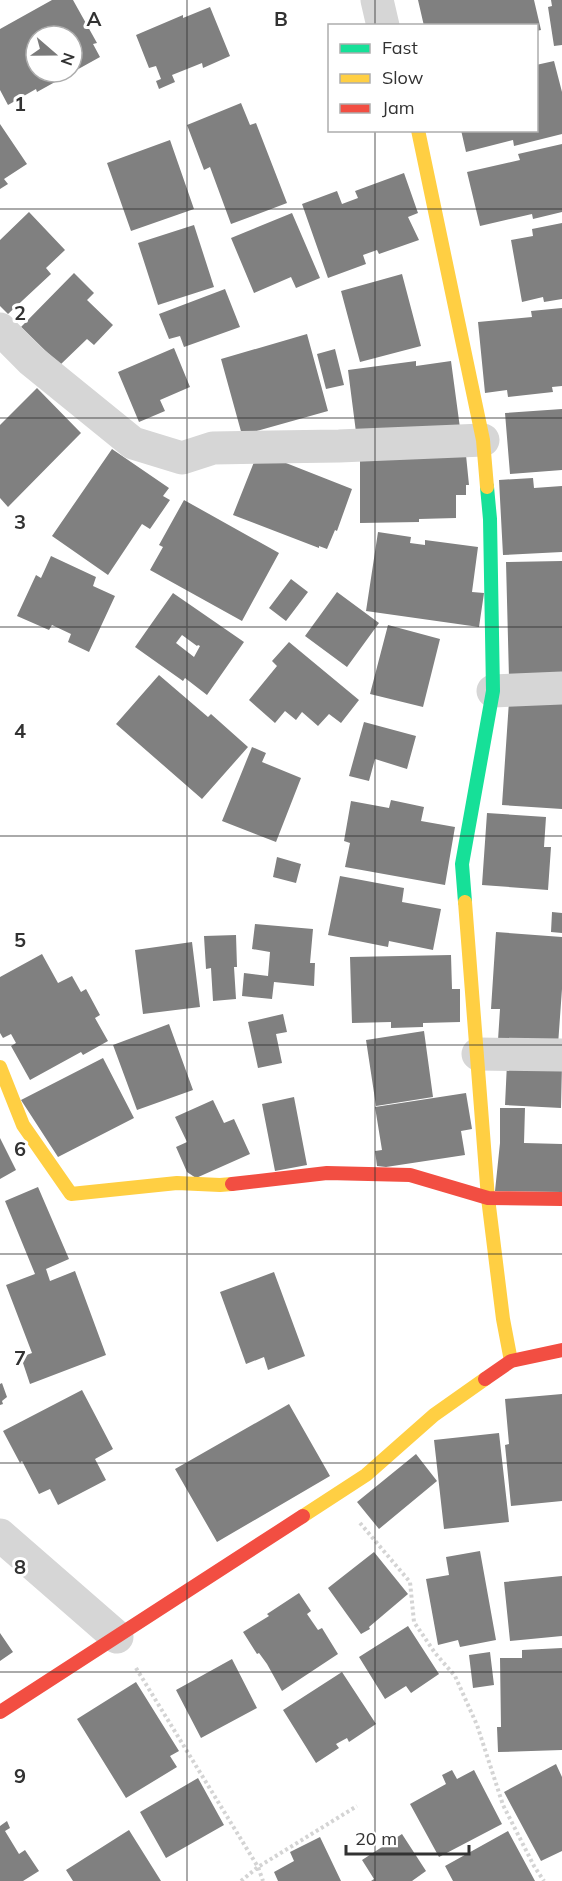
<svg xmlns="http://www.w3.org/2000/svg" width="562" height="1881" font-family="Mulish,sans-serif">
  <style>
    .building { fill: #808080; fill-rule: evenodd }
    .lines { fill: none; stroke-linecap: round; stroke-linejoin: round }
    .path { stroke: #d4d4d4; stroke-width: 4; stroke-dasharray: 3 3; stroke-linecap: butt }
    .street { stroke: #d6d6d6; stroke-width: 33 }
    .fast { stroke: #16e098; stroke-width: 14 }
    .slow { stroke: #ffcf43; stroke-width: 14 }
    .jam { stroke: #f24e42; stroke-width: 14 }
    .grid { fill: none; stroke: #323232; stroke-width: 1.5; stroke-opacity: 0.55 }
    .grid-label { font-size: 20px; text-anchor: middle; font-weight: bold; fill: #323232; stroke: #fff; stroke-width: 6; stroke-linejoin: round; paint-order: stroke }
  </style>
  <rect width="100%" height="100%" fill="#fff"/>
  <path class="building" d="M52,0H73L97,43L93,44L100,57L37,92L36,89L8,105L0,90V29ZM36,36H72V72H36Z
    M418,0H534L541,30L536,31V26H424Z
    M551,0H562V45L554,46L548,7L552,6Z
    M210,7L230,56L203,68L202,63L172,75L175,82L159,89L156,81L161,79L156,66L149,68L136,35L183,15V18Z
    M554,61L562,92V134L514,146L513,140L466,152L461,130H536V65Z
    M241,103L250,125L256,123L287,203L231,224L210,167L204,170L187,125Z
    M0,124L27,164L4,179L8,184L0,189Z
    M170,140L194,209L131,231L107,163Z
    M562,144V212L533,219L532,214L480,226L467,172L520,160L518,154Z
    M404,173L418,213L408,217L419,240L379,254L377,250L363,255L366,264L328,278L302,204L337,191L342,204L358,198L355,191Z
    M29,212L65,250L46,268L51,274L8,314L0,306V240Z
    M292,213L320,278L296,288L291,277L254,293L231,238Z
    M562,223V299L544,302L543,297L522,302L511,240L533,236L532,229Z
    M194,225L214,287L158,305L138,243Z
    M74,273L94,293L87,300L113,325L94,345L87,339L60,365L21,327Z
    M402,274L421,346L360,362L341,291Z
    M225,289L240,327L184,347L180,336L169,339L159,314Z
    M562,308V386L552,387L553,392L508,397L507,390L485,393L478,322L532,317L531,311Z
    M307,334L328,411L242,435L221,359Z
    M174,348L190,387L160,400L165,411L139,422L118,372Z
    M335,349L344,385L326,389L317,354Z
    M416,361V366L451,361L460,428L357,440L348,370Z
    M37,388L81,433L8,507L0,498V425Z
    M562,409V470L510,474L505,413Z
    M112,449L169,488L163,496L170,500L150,529L142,524L108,575L52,536Z
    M258,452L352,489L337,531L335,530L327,549L319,546V548L233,515Z
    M360,452L466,455L469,485H466V495H456V518L419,519V522L360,523Z
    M533,478L534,488L562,486V552L503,555L499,480Z
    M184,500L279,553L242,621L150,570L163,547L159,545Z
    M378,532L411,537L410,543L425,545V540L478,547L472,592L484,593L479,627L366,611Z
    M51,556L96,577L93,586L115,596L89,652L68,642L71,634L52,625L49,630L17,616L36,575L41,578Z
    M562,561V677L509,678L506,562Z
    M291,579L308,592L286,621L269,608Z
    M337,592L379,623L347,667L305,636Z
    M173,593L244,642L207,695L185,678L183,681L135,647ZM182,635L197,646L198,645L200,646L194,657L176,643Z
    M388,625L440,639L423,707L370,694Z
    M289,642L359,700L341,723L329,714L318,726L302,712L296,720L285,711L275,723L249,700L277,666L272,661Z
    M159,675L208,717L211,714L248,747L202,799L116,724Z
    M509,701L562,704V809L502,805Z
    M364,722L416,736L407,769L375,759L369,781L349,776Z
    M252,747L266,753L262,762L301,778L276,842L222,821Z
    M391,800L424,807L421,821L455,827L445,885L345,867L350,843L344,841L351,801L389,808Z
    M487,813L546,817L544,847H551L548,890L482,885Z
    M277,857L301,864L296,883L273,877Z
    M340,876L404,888L402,902L441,909L433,950L389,941L388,947L328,935Z
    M552,912L562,913V933L551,932Z
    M255,924L313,929L310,963H315L314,986L274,982L272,999L242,996L244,973L268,976L270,952L252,949Z
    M496,932L562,937V989L558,1045L498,1040L500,1009H491Z
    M236,935L237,967H234L236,999L213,1001L211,968L206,969L204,936Z
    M192,942L200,1007L143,1014L135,950Z
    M42,954L58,983L72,976L81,992L86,989L100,1015L95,1018L108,1041L83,1055L81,1052L30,1080L11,1046L16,1043L11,1034L3,1038L0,1033V977Z
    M451,955L452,989H460V1022L423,1023V1027L391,1028V1022L352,1023L350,957Z
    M283,1014L287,1032L276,1034L282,1063L258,1068L248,1022Z
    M169,1024L193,1090L137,1110L113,1045Z
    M424,1031L433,1097L376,1106L366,1040Z
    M103,1058L134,1118L58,1157L21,1100Z
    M507,1063L562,1065L561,1108L505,1105Z
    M466,1093L472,1129L461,1131L465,1155L386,1167L377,1166L375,1151L382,1150L375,1107Z
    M294,1097L307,1165L275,1171L262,1104Z
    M213,1100L224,1123L234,1119L250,1154L196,1178L187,1172L176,1147L187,1142L175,1117Z
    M500,1108H525L524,1143L562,1144V1192L495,1191L500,1143Z
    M0,1138L16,1170L0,1179Z
    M38,1187L69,1259L46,1269L50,1281L75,1271L106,1355L30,1384L21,1357L32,1353L6,1285L35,1274L5,1201Z
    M274,1272L305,1356L268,1370L264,1357L246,1364L220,1292Z
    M2,1383L7,1397L2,1401L3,1404L0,1405V1384Z
    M82,1390L113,1449L95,1459L106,1480L58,1505L50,1489L39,1494L22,1461L20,1463L3,1431Z
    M562,1394V1501L511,1506L505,1445L509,1444L505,1399Z
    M289,1404L330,1476L217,1542L175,1469Z
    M499,1433L509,1522L444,1529L434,1440Z
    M416,1454L437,1481L379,1529L357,1502Z
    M480,1551L496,1640L460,1647L458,1640L438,1645L426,1579L449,1575L446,1557Z
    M374,1552L408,1594L369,1627L370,1629L361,1634L328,1588Z
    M562,1576V1636L510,1641L504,1582Z
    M299,1593L311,1611L307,1614L318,1630L322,1628L338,1654L282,1691L267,1664L259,1653L257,1654L243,1632L269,1616L267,1614Z
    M408,1626L439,1674L411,1693L406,1686L385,1699L359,1657Z
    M0,1633L13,1652L0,1661Z
    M562,1648V1750L498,1752L497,1727H501L500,1658H522V1650Z
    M490,1652L494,1685L473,1688L469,1655Z
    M232,1659L257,1708L201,1738L176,1690Z
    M342,1672L376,1724L349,1742L347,1738L336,1744L339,1748L316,1763L283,1710Z
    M136,1682L179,1751L170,1756L177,1767L126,1798L77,1719Z
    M556,1764L562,1777V1851L541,1861L504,1792Z
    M452,1770L457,1779L474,1770L502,1824L439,1857L410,1804L446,1784L442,1775Z
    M198,1778L224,1825L166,1858L140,1812Z
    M7,1821L10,1828L5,1831L19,1854L25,1850L39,1871L23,1881H0V1826Z
    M129,1830L161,1881H73L66,1870Z
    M508,1831L535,1881H453L445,1866Z
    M402,1834L426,1871L412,1881H371L374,1879L362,1860Z
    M320,1837L341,1881H278L274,1872L294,1861L290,1852Z"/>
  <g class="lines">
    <path class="path" d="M360,1523L410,1582L414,1622L435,1653L455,1676L477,1725L503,1805L534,1866L544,1881
      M136,1668L258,1867L263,1881
      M241,1881L258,1867L357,1806"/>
    <path class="street" d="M377,0L383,26
      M0,329L32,361L133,443L182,458L213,448L339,446L483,440
      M493,691L562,688
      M478,1054L562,1055
      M0,1535L117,1637"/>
    <path class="fast" d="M465,902L462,864L493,691L490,519L487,487"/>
    <path class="slow" d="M418,130L483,440L487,487
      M465,902L488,1198L503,1319L511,1361
      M0,1067L23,1125L71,1194L177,1183L220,1185L232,1184
      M303,1516L366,1475L434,1415L485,1379"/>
    <path class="jam" d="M232,1184L327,1173L410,1175L488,1198L562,1199
      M485,1379L511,1361L562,1350
      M0,1712L303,1516"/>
  </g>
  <path class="grid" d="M187,0V1881M375,0V26M375,130V1881M0,209H562M0,418H562M0,627H562M0,836H562M0,1045H562M0,1254H562M0,1463H562M0,1672H562"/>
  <g class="grid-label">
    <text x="94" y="26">A</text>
    <text x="281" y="26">B</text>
    <text x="20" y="111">1</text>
    <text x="20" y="320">2</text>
    <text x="20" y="529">3</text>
    <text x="20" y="738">4</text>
    <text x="20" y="947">5</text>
    <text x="20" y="1156">6</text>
    <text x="20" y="1365">7</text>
    <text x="20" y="1574">8</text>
    <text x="20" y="1783">9</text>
  </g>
  <rect x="328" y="24" width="210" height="108" fill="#ffffff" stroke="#adadad" stroke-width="1.5"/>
  <rect x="340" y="44" width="30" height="9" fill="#16e098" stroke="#adadad" stroke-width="1.5"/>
  <text x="382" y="54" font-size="18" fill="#323232">Fast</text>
  <rect x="340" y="74" width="30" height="9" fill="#ffcf43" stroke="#adadad" stroke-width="1.5"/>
  <text x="382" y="84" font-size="18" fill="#323232">Slow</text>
  <rect x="340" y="104" width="30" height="9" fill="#f24e42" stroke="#adadad" stroke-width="1.5"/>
  <text x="382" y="114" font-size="18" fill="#323232">Jam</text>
  <g transform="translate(54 54) rotate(110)"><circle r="28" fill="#ffffff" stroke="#adadad" stroke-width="1.5"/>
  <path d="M0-4.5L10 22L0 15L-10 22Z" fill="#7a7a7a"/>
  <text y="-9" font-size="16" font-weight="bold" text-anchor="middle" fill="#323232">N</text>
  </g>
  <path d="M346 1845v9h123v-9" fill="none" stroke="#323232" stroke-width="3"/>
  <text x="355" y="1845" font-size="18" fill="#323232" stroke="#ffffff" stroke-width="4.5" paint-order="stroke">20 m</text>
</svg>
